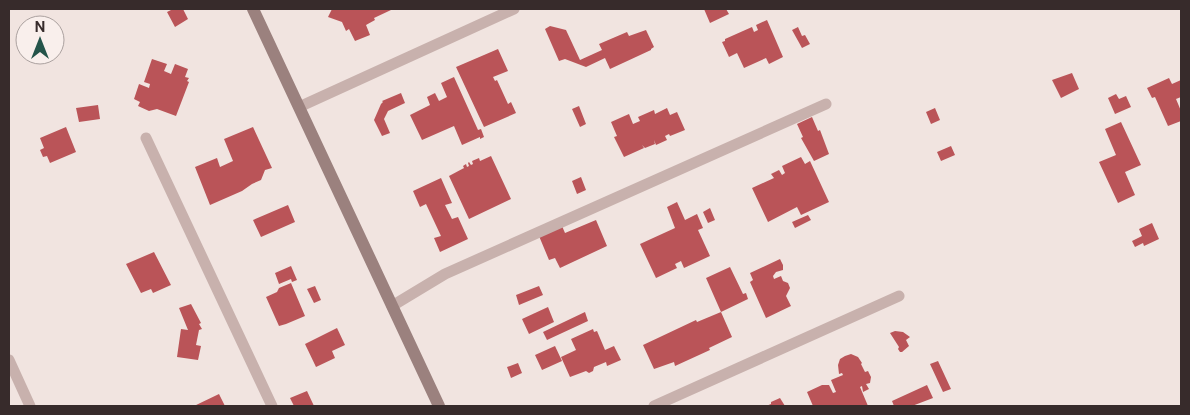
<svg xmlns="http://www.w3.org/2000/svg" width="1190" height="415" font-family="'Public Sans',sans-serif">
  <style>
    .building { fill: #ba5458 }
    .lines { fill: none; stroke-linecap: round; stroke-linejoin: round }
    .street { stroke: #c8b1ad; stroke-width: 11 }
    .secondary { stroke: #9b817e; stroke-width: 12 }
  </style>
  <rect width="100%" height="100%" fill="#f1e4e0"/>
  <path class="building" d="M173,9H183L188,19L175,27L167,12Z
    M332,9H390L391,10L374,18L375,20L366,25L370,35L355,41L349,29L346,31L342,22L328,17Z
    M704,9H726L729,14L710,23Z
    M767,20L783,57L769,64L766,58L744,68L737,53L729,57L722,42L725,41V39L752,27L754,32L758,30L756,25Z
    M550,26L566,30L580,60L602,50L599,44L627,32L629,36L646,30L654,47L651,49V50L610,69L605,58L586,67L565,59L559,61L545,29Z
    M798,27L802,36L805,35L810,44L802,48L792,30Z
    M498,49L508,71L493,77L495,81L497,80L508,104L511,102L516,113L484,127L456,67Z
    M152,59L167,64L164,71L171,74L175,64L188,69L185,77L189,78L187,81L189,82L176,116L157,109L149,111L138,106L140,102L134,99L139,84L149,88L150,84L144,82Z
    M1072,73L1079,89L1061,98L1052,80Z
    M454,77L478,130L481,129L484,137L480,139V137L462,145L454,126L422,140L410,115L430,105L427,97L435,93L439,101L447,97L441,83Z
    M1169,78L1172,84L1181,80V97L1176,99L1181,111V121L1168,126L1155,97L1152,98L1147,88Z
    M401,93L405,103L388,111L384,119L390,133L382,136L374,120L381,104L383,102L382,101Z
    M1116,94L1119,99L1126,96L1131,107L1115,114L1108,98Z
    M98,105L100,119L79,122L76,108Z
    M579,106L586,124L580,127L572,109Z
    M667,108L670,115L677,112L685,130L670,136L669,134L665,136L667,140L656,145L654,140L655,144L645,148L642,145L644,148L624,157L614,137L617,136L611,122L629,114L633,124L640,121L638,117L654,110L655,114Z
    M935,108L940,120L931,124L926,112Z
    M812,117L818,131L820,130L829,154L814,161L801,138L803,137L797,124Z
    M1121,122L1141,165L1125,172L1135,195L1118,203L1099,162L1116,155L1105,129Z
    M66,127L76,152L50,163L47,156L43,157L40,150L44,148L40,138Z
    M253,127L272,168L265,170L261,180L252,184L242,191L210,205L195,167L217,158L220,167L233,161L224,139Z
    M951,146L955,155L941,161L937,152Z
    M491,156L511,199L469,219L449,176L464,168L466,172L463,166L466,164L467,167L469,166L468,163L469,162L471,165L473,164L472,161L479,158L480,161Z
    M801,157L805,164L810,161L829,202L801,215L797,207L768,222L752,188L774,178L771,174L779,170L782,175L785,173L782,166Z
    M581,177L586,190L577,194L572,181Z
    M441,178L452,203L445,205L452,219L458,217L468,239L440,252L434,238L441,236L426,204L420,207L413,191Z
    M677,202L685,220L697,214L703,228L698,230L710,256L684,268L681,261L675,264L677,268L656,278L640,244L675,228L667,207Z
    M288,205L295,222L261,237L253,220Z
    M710,208L715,220L708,223L703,212Z
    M808,215L811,220L795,228L792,222Z
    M596,220L607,246L560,268L555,258L549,260L539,236L562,226L565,233Z
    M1152,223L1159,239L1144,246L1143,243L1135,247L1132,241L1142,236L1139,229Z
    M154,252L171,285L153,293L151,289L141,293L126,264Z
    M780,259L783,265V270L776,272L773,276L774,279L781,276L783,281L788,283L790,288L786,296L791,306L766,318L750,282L753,280L750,273Z
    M291,266L297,280L292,282L291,279L279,284L275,273Z
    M730,267L743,294L746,293L748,299L721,312L732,337L709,348L710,350L675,366L674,362L654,369L643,345L696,320L697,322L721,312L706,278Z
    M291,283L305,316L286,324L279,326L266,297L277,292L279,288Z
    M315,286L321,300L314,303L307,289Z
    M539,286L543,295L519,305L516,295Z
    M191,304L201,323L199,324L202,329L199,330L196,345L201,346L198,360L177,357L181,329L188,330L179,308Z
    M548,307L554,322L529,334L522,319Z
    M585,312L588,321L547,340L543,332Z
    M337,328L345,345L332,351L335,358L316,367L305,344Z
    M593,329L594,332L597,331L605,350L614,346L621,360L607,366L606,362L594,367L593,371L589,373L586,371L570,377L561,357L576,350L571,339Z
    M895,331L903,332L910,337L906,340L909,346L902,352H900L898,349L899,347L890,333Z
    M555,346L562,361L542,370L535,355Z
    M851,354L858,357L862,363L861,364L865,372L868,371L871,377L870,383L866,384L869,389L863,392L862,386L860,387L868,406H813L807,392L822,385H829L833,393L836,392L831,380L843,375L842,373L839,374L838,365L840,359L845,356Z
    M938,361L951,389L943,392L930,364Z
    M518,363L522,373L511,378L507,367Z
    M927,385L933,398L912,406H894L892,401Z
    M307,391L314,406H294L290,398Z
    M219,394L225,406H194Z
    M780,398L785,406H766L771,404V402Z"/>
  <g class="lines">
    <path class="street" d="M299,107L514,9
      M146,138L272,406
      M392,306L445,274L826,104
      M9,360L30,406
      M654,406L899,296"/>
    <path class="secondary" d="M253,9L439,406"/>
  </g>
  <rect width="1190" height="415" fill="none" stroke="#372b2b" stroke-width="20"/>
  <g transform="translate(40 40)"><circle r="24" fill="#f9efec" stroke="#aba19f"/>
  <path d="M0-4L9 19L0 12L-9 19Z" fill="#24544a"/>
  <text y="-8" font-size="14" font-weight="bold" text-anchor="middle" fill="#372b2b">N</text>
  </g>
</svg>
